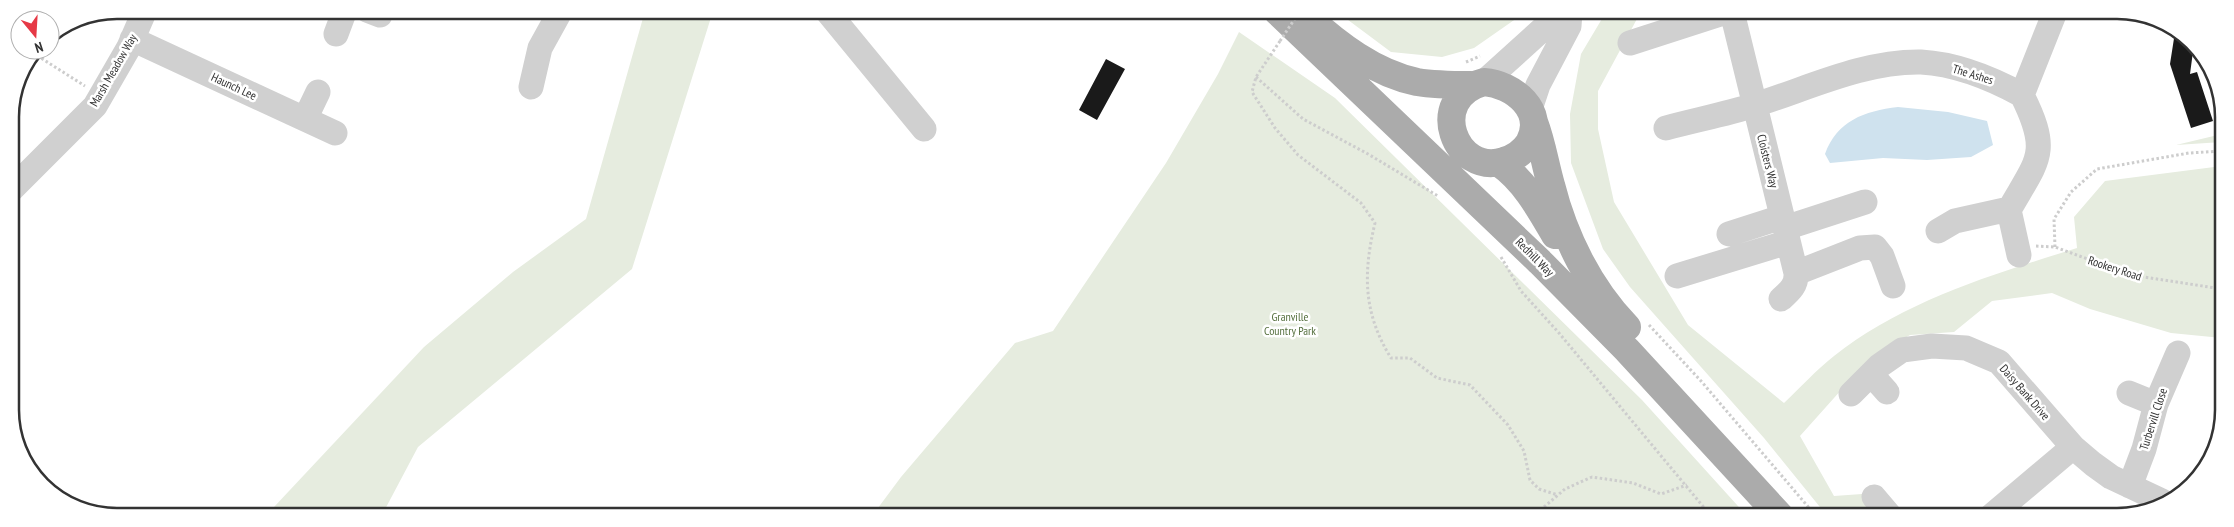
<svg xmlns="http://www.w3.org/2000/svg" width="2234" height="527" font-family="'PT Sans Narrow',sans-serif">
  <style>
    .green { fill: #e6ecdf }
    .water { fill: #cfe2ee }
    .building { fill: #1a1a1a }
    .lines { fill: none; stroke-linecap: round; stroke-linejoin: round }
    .path { stroke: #cdcdcd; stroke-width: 3; stroke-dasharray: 2.5 2.5; stroke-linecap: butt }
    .minor { stroke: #d0d0d0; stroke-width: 25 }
    .major { stroke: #ababab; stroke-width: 28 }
    .path-bridge { stroke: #cdcdcd; stroke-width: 3; stroke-dasharray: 2.5 2.5; stroke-linecap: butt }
    .labels { text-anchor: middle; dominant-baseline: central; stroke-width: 5; stroke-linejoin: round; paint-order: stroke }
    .street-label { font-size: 12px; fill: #333; stroke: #fff }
    .park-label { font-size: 12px; fill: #56703f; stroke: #fff }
    .rim { fill: none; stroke: #333; stroke-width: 2.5 }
  </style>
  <rect width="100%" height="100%" fill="#fff"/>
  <path class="green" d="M645,11H713L632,269L418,447L382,515H272L274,507L424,347L513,272L586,219Z
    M1336,11H1527L1474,48L1442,57L1391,52Z
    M1606,12H1632L1638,17L1598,91V129L1614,202L1688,325L1784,403C1800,388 1816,370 1834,356C1903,301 1994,274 2077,248L2074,217L2105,181L2222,166V338L2171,333L2090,309L2052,293L1992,301L1954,332L1910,335L1868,360L1800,436L1834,496L1862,494L1880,517H1828L1764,438L1630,287L1603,249L1571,163L1570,114L1581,54Z
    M1239,32L1335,98L1642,400L1747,516H872L901,477L1015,343L1053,331L1166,163L1218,74Z
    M2222,134V142L2176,145Z"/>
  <path class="water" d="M1898,107L1948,112L1987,121L1993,145L1971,157L1927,160L1883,158L1830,163L1825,154C1837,121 1864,111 1898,107Z"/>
  <path class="building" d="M2175,32L2194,44L2190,74L2197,72L2213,121L2191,128L2170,64Z
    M1106,59L1125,69L1097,120L1079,110Z"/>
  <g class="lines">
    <path class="path" d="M1280,41L1256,77L1252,92L1275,128L1298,155L1361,203L1375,223C1363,273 1363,313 1391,358H1410L1437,378L1470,385L1508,425L1524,451L1530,480L1539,489L1558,495
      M33,53L85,86
      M1466,62L1480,56
      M1256,77L1303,119L1368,154L1438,196
      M2036,246L2055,247L2131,275L2222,289
      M2055,247L2054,219L2071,192L2097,169L2189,153L2222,151
      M1501,257L1521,291L1559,333L1711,516
      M1649,325L1701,381L1816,516
      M1544,507L1565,489L1592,477L1633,483L1661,494L1687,485"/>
    <path class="minor" d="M367,10L380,15
      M827,11L924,129
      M1732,12L1796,273C1797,285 1790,291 1781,299
      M336,34L345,10
      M132,39L335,133
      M1630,43L1726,12
      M1484,82L1557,16L1570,12
      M531,87L540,48L561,10
      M2022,95L2055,12
      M1530,109L1538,85L1569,26L1570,12
      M305,119L318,92
      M1666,128C1696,120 1726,114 1755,105C1809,88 1864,61 1921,62C1957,64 1991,78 2022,95C2051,153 2038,159 2009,210L2019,255
      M11,190L95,106L129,47L145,10
      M1785,228L1865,202
      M1938,231L1955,221L2009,209
      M1729,234L1782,217
      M1796,273L1860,248L1875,247L1882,256L1893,286
      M1677,276L1788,242
      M1871,374L1887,392
      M2129,393L2156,404
      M1851,394L1879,366L1902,350L1932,346L1966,348L1999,362L2073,447L2093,464L2111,477L2162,501
      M2130,486L2144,449L2156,404L2178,353
      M1874,497L1891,517
      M1990,517L2073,447"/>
    <path class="major" d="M1277,11L1540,262L1627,350L1780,516
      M1306,16C1337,44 1374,73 1417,82C1435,85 1453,85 1471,85
      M1484,82C1513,84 1547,111 1529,143C1523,152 1514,158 1504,161C1455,177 1425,98 1484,82Z
      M1534,122C1542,143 1545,164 1551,185C1564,237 1590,289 1627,327
      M1499,163C1524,180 1540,209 1555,235"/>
    <path class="path-bridge" d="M1280,41L1300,11"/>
  </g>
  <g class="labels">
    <g class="street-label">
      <text transform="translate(113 70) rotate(-60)">Marsh Meadow Way</text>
      <text transform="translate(1973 74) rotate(17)">The Ashes</text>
      <text transform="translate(234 86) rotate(25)">Haunch Lee</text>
      <text transform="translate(1768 161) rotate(76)">Cloisters Way</text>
      <text transform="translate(1535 257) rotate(45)">Redhill Way</text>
      <text transform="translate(2115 268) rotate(18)">Rookery Road</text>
      <text transform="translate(2025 392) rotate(49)">Daisy Bank Drive</text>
      <text transform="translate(2153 419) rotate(-72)">Turbervill Close</text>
    </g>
    <g class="park-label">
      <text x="1290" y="316">Granville<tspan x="1290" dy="14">Country Park</tspan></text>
    </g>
  </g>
  <path d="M0 0H2234V527H0ZM117 19H2117A98 98 0 0 1 2215 117V410A98 98 0 0 1 2117 508H117A98 98 0 0 1 19 410V117A98 98 0 0 1 117 19Z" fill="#fff" fill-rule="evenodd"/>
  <path class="rim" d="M117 19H2117A98 98 0 0 1 2215 117V410A98 98 0 0 1 2117 508H117A98 98 0 0 1 19 410V117A98 98 0 0 1 117 19Z"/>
  <g transform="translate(35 35) rotate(162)"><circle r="24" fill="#ffffff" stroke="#adadad"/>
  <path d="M0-4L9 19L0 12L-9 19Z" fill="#e63946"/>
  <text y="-8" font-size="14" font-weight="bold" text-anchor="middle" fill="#333333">N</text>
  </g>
</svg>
